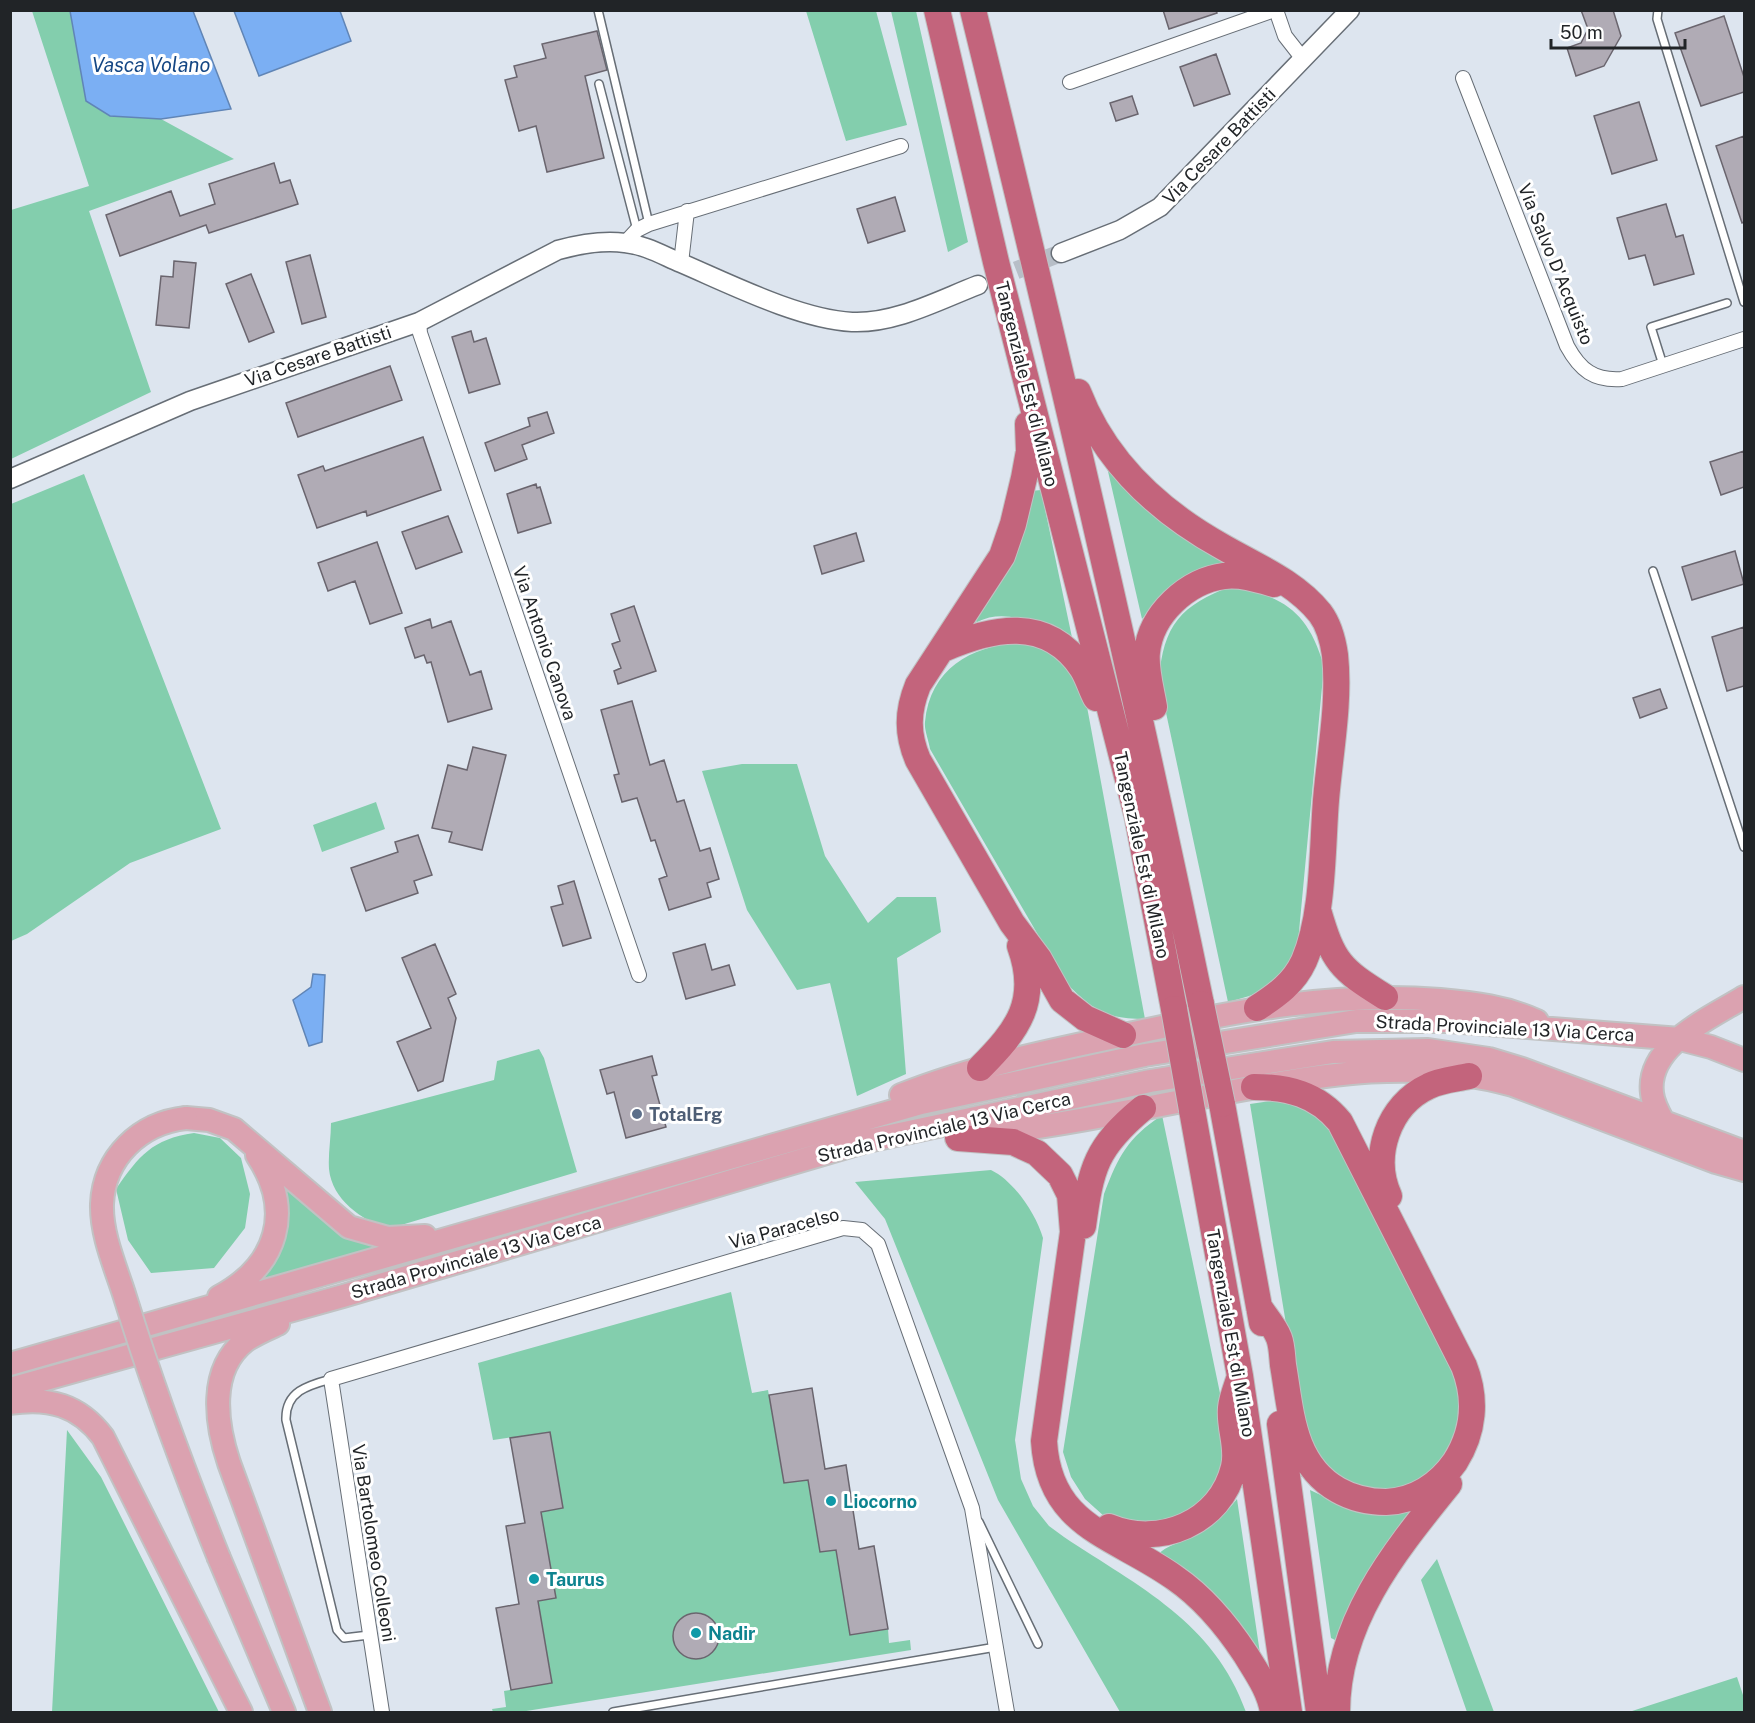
<svg xmlns="http://www.w3.org/2000/svg" width="1755" height="1723" font-family="'Public Sans',sans-serif">
  <style>
    .green { fill: #83cead }
    .water { fill: #7baff3; stroke: #6085b6; stroke-width: 1.5 }
    .building { fill: #b0abb5; stroke: #6a656e; stroke-width: 1.5 }
    .lines { fill: none; stroke-linecap: round; stroke-linejoin: round }
    .tertiary-tunnel { stroke: #b7bec7; stroke-width: 18; stroke-dasharray: 18 9; stroke-linecap: butt }
    .service-casing { stroke: #676e76; stroke-width: 10 }
    .minor-casing { stroke: #676e76; stroke-width: 16 }
    .tertiary-casing { stroke: #676e76; stroke-width: 21 }
    .primary-casing { stroke: #c1c2c3; stroke-width: 26 }
    .motorway-casing { stroke: #c1c2c3; stroke-width: 28 }
    .service { stroke: #fff; stroke-width: 7 }
    .minor { stroke: #fff; stroke-width: 14 }
    .tertiary { stroke: #fff; stroke-width: 18 }
    .primary { stroke: #dba2b0; stroke-width: 22 }
    .motorway { stroke: #c3647c; stroke-width: 26 }
    .primary-bridge-casing { stroke: #c1c2c3; stroke-width: 26; stroke-linecap: butt }
    .motorway-bridge-casing { stroke: #c1c2c3; stroke-width: 28; stroke-linecap: butt }
    .primary-bridge { stroke: #dba2b0; stroke-width: 22 }
    .motorway-bridge { stroke: #c3647c; stroke-width: 26 }
    .service-dot { fill: #5c6f8a; stroke: #fff; stroke-width: 2 }
    .culture-dot { fill: #0f9aa8; stroke: #fff; stroke-width: 2 }
    .labels { text-anchor: middle; dominant-baseline: central; stroke-width: 6; stroke-linejoin: round; paint-order: stroke }
    .street-label { font-size: 18px; fill: #212427; stroke: #fff }
    .service-label { font-size: 18px; font-weight: bold; fill: #4e5e75; stroke: #fff; text-anchor: start }
    .culture-label { font-size: 18px; font-weight: bold; fill: #0d838f; stroke: #fff; text-anchor: start }
    .water-label { font-size: 20px; font-style: italic; fill: #154784; stroke: #fff }
  </style>
  <rect width="100%" height="100%" fill="#dde5ef"/>
  <path class="green" d="M32,11H70L86,101L110,116L161,119L234,159L89,211L151,392L11,459V210L89,186Z
    M806,11H876L907,125L846,141Z
    M891,11H916L968,242L948,252Z
    M1107,467L1227,566L1157,601L1142,619Z
    M84,474L221,829L130,863L27,934L11,941V504Z
    M1041,490L1074,647C1045,629 1011,605 977,622L970,617L1031,491Z
    M1232,586C1285,597 1308,612 1324,666L1298,942C1281,984 1271,991 1228,1002L1159,680C1163,625 1181,605 1232,586Z
    M1018,643C1060,651 1064,661 1085,696L1145,1019C1105,1019 1094,1010 1066,983L930,749C929,741 924,730 925,722C930,669 971,646 1018,643Z
    M742,764H797L825,856L868,923L897,897H936L941,932L897,958L906,1074L857,1096L830,983L797,990L747,910L702,771Z
    M376,802L385,829L322,852L313,825Z
    M539,1049L544,1058L577,1172L388,1229C362,1220 332,1200 329,1169C328,1154 331,1138 331,1123L494,1080L497,1061Z
    M1284,1099C1315,1109 1324,1122 1343,1149L1459,1379L1465,1415L1440,1468L1402,1489H1358L1337,1475L1324,1462L1304,1434L1250,1104Z
    M1162,1115L1226,1422L1227,1456L1220,1478L1199,1507L1160,1526L1105,1517L1085,1499L1071,1477L1063,1452L1104,1194C1119,1155 1127,1139 1162,1115Z
    M194,1133L220,1138L241,1158L250,1194L245,1228L214,1268L151,1273L128,1240L116,1189C139,1156 152,1139 194,1133Z
    M991,1170C1014,1181 1036,1214 1043,1238L1015,1440L1021,1479L1033,1506L1049,1526L1064,1537C1139,1587 1214,1622 1246,1712H1120L998,1500L885,1219L855,1182Z
    M286,1181L380,1248L251,1284L280,1185Z
    M731,1292L752,1393L768,1390L784,1483L808,1480L820,1552L836,1550L850,1635L888,1629L889,1643L910,1640L911,1650L520,1712H493L492,1709L506,1707L504,1691L552,1682L538,1601L556,1597L541,1512L563,1508L550,1432L493,1440L478,1363Z
    M67,1430L101,1477L219,1712H52Z
    M1310,1490C1342,1506 1376,1515 1413,1511C1378,1549 1353,1592 1335,1640L1331,1638Z
    M1237,1499L1261,1660L1158,1555C1166,1545 1181,1543 1192,1537C1209,1527 1225,1515 1237,1499Z
    M1437,1559L1494,1712H1467L1421,1580Z
    M1737,1677L1744,1698V1712H1629Z"/>
  <path class="water" d="M70,11H193L231,109L161,119L110,116L86,101Z
    M234,11H340L351,41L259,76Z
    M313,974L325,975L322,1042L309,1046L293,1000L311,987Z"/>
  <path class="building" d="M1163,10H1216L1217,13L1169,29Z
    M1581,10H1613L1621,36L1604,66L1576,76L1567,48L1581,43L1588,29Z
    M1724,16L1744,77V92L1701,106L1675,33Z
    M597,31L607,70L585,76L604,158L547,172L536,126L519,131L505,80L517,77L514,66L546,58L542,44Z
    M1216,54L1230,94L1194,106L1180,67Z
    M1132,96L1138,114L1116,121L1110,103Z
    M1639,102L1657,160L1612,174L1594,116Z
    M1744,136V222L1742,223L1716,146Z
    M274,163L280,183L290,180L298,204L209,233L206,225L120,256L106,215L171,191L180,216L215,204L209,184Z
    M895,197L905,231L868,243L857,209Z
    M1666,204L1676,237L1683,235L1694,274L1654,285L1645,255L1629,259L1617,218Z
    M310,255L326,317L302,324L286,262Z
    M174,261L196,263L189,328L156,325L161,276L173,277Z
    M251,274L274,332L249,342L226,284Z
    M471,331L474,342L486,338L500,384L469,393L452,337Z
    M390,366L402,400L298,437L286,403Z
    M547,412L554,433L522,445L527,459L495,471L485,443L530,426L528,418Z
    M423,437L441,490L367,516L366,511L317,528L298,475L323,466L325,471Z
    M1744,451V487L1721,495L1710,462Z
    M536,484L537,488L540,487L551,523L518,533L507,494Z
    M448,516L462,552L416,569L402,532Z
    M856,533L864,561L822,574L814,546Z
    M377,542L402,613L370,624L355,581L328,591L318,563Z
    M1735,551L1744,584L1692,600L1682,567Z
    M634,606L656,671L618,684L614,671L621,668L612,644L620,641L611,614Z
    M430,619L432,628L451,621L470,675L481,671L492,709L448,722L431,662L427,663L424,655L415,658L405,628Z
    M1744,627V686L1727,691L1712,637Z
    M1660,689L1667,708L1640,718L1633,698Z
    M632,701L650,765L664,760L677,802L684,800L700,851L710,848L719,879L707,883L711,897L669,910L659,879L667,876L655,840L651,841L637,798L622,802L614,775L619,774L601,710Z
    M473,747L506,755L482,850L449,842L452,832L432,828L448,765L467,770Z
    M418,835L432,875L414,881L418,893L366,911L351,868L398,852L395,842Z
    M574,881L591,938L563,946L551,907L563,904L558,886Z
    M435,944L456,994L448,998L456,1018L443,1081L418,1091L397,1042L431,1028L402,958Z
    M705,944L712,970L729,965L735,985L686,999L673,953Z
    M652,1056L657,1075L652,1076L666,1127L626,1138L614,1092L607,1094L600,1070Z
    M812,1388L825,1469L846,1465L859,1549L874,1546L888,1629L850,1635L836,1550L820,1552L808,1480L784,1483L769,1395Z
    M550,1432L563,1508L541,1512L556,1598L538,1601L552,1683L511,1690L496,1608L519,1604L506,1526L525,1523L510,1438Z
    M673 1636a23 23 0 1 1 46 0a23 23 0 1 1-46 0Z"/>
  <g class="lines">
    <path class="tertiary-tunnel" d="M991,280L1061,253"/>
    <g class="service-casing">
      <path id="service" d="M598,10L649,224
        M1658,10L1657,19L1744,302
        M599,84L637,230
        M1663,365L1651,327L1727,303
        M1653,571L1744,847
        M331,1379C309,1385 285,1391 286,1420L337,1630L344,1638L369,1635
        M979,1522L1038,1644
        M613,1712L996,1647"/>
    </g>
    <g class="minor-casing">
      <path id="minor" d="M1276,10L1285,36L1303,59
        M1463,78L1567,346C1580,370 1594,381 1622,379L1744,339
        M1070,82L1274,10
        M625,243L637,230L649,224L901,146
        M681,263L687,211
        M419,322L420,333L639,975
        M382,1712L331,1379L843,1228L862,1230L878,1244L972,1508L1007,1712"/>
    </g>
    <g class="tertiary-casing">
      <path id="tertiary" d="M1061,253L1120,230L1160,207L1350,10
        M10,479L190,401L419,322L558,250C580,244 602,240 625,243C645,245 662,255 681,263C730,284 799,319 852,322C895,324 939,300 978,285"/>
    </g>
    <g class="primary-casing">
      <path id="primary" d="M901,1095C974,1066 1052,1050 1129,1034C1232,1012 1334,991 1440,1000C1474,1003 1506,1007 1537,1021
        M186,1118L209,1120L234,1129L349,1227L388,1238L425,1236
        M1664,1123C1659,1114 1653,1104 1652,1093C1646,1045 1711,1018 1744,997
        M988,1134C1069,1124 1149,1107 1229,1092C1323,1074 1418,1058 1513,1085L1716,1162L1744,1170
        M219,1297C278,1265 294,1211 257,1155
        M278,1324C267,1329 255,1334 245,1341C208,1370 216,1424 229,1463L320,1712
        M10,1364L921,1103L1145,1055L1356,1021H1450L1680,1039L1711,1047L1744,1060
        M10,1389L343,1296L867,1141L1150,1081L1333,1052L1428,1050L1489,1059L1522,1069L1744,1152
        M10,1403C49,1397 79,1405 103,1437L241,1712
        M219,1558L284,1712"/>
    </g>
    <g class="motorway-casing">
      <path id="motorway" d="M937,10L996,262L1137,815L1174,1009
        M973,10C1054,340 1132,671 1201,1004
        M1078,392C1105,462 1158,511 1223,547C1256,566 1295,582 1320,613C1329,625 1333,641 1335,655C1340,702 1330,752 1326,800C1322,849 1324,915 1304,961C1294,983 1277,995 1257,1008
        M1028,424L1029,451L1024,478L1013,524L1002,556L918,685C907,712 907,734 918,760L1012,923L1039,959L1062,1000L1085,1018L1123,1035
        M943,649C991,628 1047,615 1082,668C1088,677 1091,689 1096,698
        M1154,707C1151,689 1145,669 1147,652C1151,614 1187,581 1224,576C1241,574 1257,579 1274,584
        M1318,910C1333,962 1340,969 1385,997
        M980,1068C1018,1030 1040,1001 1020,946
        M1254,1087C1288,1087 1317,1094 1340,1122L1464,1366C1477,1399 1474,1432 1455,1462C1439,1485 1415,1501 1386,1502C1369,1502 1352,1498 1338,1490C1292,1464 1291,1411 1283,1365C1282,1356 1282,1346 1279,1338C1275,1327 1265,1316 1259,1307
        M1222,1104L1262,1323
        M1192,1110L1240,1376L1289,1712
        M958,1138L1013,1142L1037,1153L1060,1175L1070,1195L1073,1232L1044,1441C1049,1528 1115,1535 1175,1578C1204,1598 1227,1626 1246,1655C1257,1673 1270,1691 1273,1712
        M1389,1196C1371,1156 1388,1105 1429,1086C1441,1080 1456,1079 1469,1076
        M1083,1226C1091,1167 1096,1147 1143,1108
        M1280,1424L1319,1712
        M1109,1527C1159,1548 1221,1523 1234,1467C1239,1447 1229,1428 1231,1408C1232,1397 1237,1386 1240,1376
        M1337,1712C1337,1621 1395,1551 1449,1484"/>
    </g>
    <use href="#service" class="service"/>
    <use href="#minor" class="minor"/>
    <use href="#tertiary" class="tertiary"/>
    <use href="#primary" class="primary"/>
    <use href="#motorway" class="motorway"/>
    <g class="primary-bridge-casing">
      <path id="primary-bridge" d="M186,1118C140,1123 104,1157 102,1204C101,1235 116,1268 125,1297C152,1385 184,1471 219,1558"/>
    </g>
    <g class="motorway-bridge-casing">
      <path id="motorway-bridge" d="M1201,1004L1222,1104
        M1174,1009L1192,1110"/>
    </g>
    <use href="#primary-bridge" class="primary-bridge"/>
    <use href="#motorway-bridge" class="motorway-bridge"/>
  </g>
  <circle class="service-dot" cx="637" cy="1114" r="6"/>
  <g class="culture-dot">
    <circle cx="831" cy="1501" r="6"/>
    <circle cx="534" cy="1579" r="6"/>
    <circle cx="696" cy="1633" r="6"/>
  </g>
  <g class="labels">
    <g class="street-label">
      <text transform="translate(1219 146) rotate(-46)">Via Cesare Battisti</text>
      <text transform="translate(1556 264) rotate(68)">Via Salvo D'Acquisto</text>
      <text transform="translate(318 356) rotate(-19)">Via Cesare Battisti</text>
      <text transform="translate(1027 384) rotate(76)">Tangenziale Est di Milano</text>
      <text transform="translate(545 643) rotate(71)">Via Antonio Canova</text>
      <text transform="translate(1142 855) rotate(78)">Tangenziale Est di Milano</text>
      <text transform="translate(1505 1028) rotate(3)">Strada Provinciale 13 Via Cerca</text>
      <text transform="translate(944 1127) rotate(-13)">Strada Provinciale 13 Via Cerca</text>
      <text transform="translate(784 1228) rotate(-15)">Via Paracelso</text>
      <text transform="translate(476 1257) rotate(-16)">Strada Provinciale 13 Via Cerca</text>
      <text transform="translate(1231 1333) rotate(80)">Tangenziale Est di Milano</text>
      <text transform="translate(374 1543) rotate(81)">Via Bartolomeo Colleoni</text>
    </g>
    <g class="service-label">
      <text x="649" y="1114">TotalErg</text>
    </g>
    <g class="culture-label">
      <text x="843" y="1501">Liocorno</text>
      <text x="546" y="1579">Taurus</text>
      <text x="708" y="1633">Nadir</text>
    </g>
    <g class="water-label">
      <text x="151" y="65">Vasca Volano</text>
    </g>
  </g>
  <rect width="1755" height="1723" fill="none" stroke="#212427" stroke-width="24"/>
  <path d="M1551 39v9h134v-9" fill="none" stroke="#212427" stroke-width="3"/>
  <text x="1560" y="39" font-size="18" fill="#212427" stroke="#ffffff" stroke-width="4.5" paint-order="stroke">50 m</text>
</svg>
